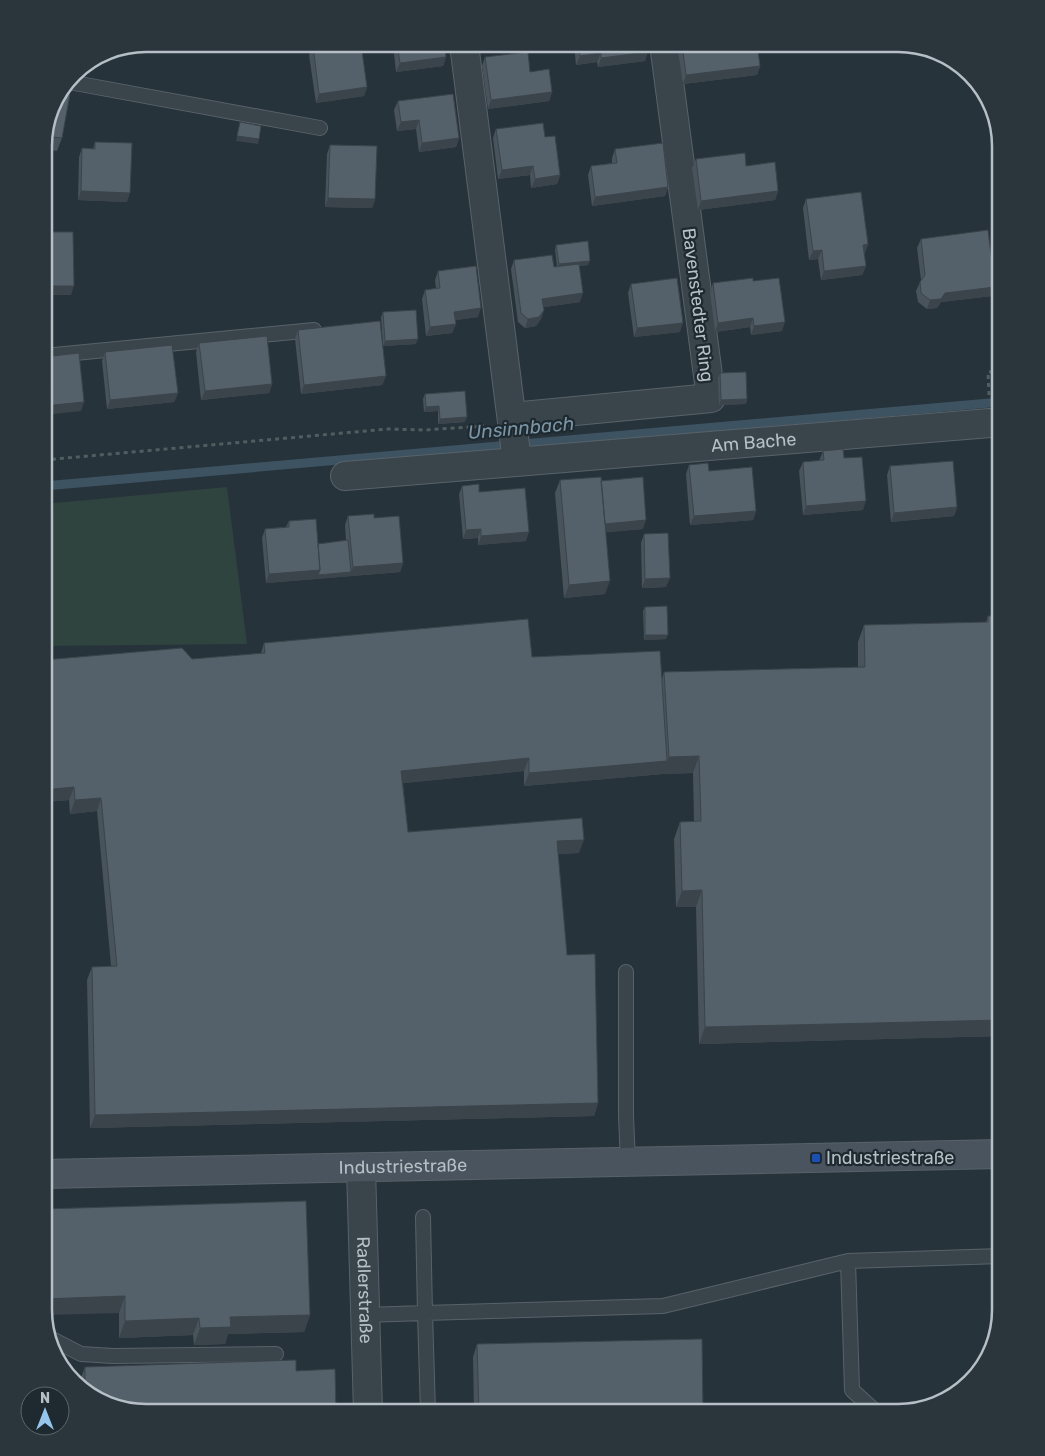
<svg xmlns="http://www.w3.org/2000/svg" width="1045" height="1456" font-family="Rubik,sans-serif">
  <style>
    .green { fill: #2f433f }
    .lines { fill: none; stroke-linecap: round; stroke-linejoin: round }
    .stream { stroke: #3e5362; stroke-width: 9 }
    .lane-casing { stroke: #586269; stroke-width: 16 }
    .street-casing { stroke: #586269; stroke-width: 30 }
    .secondary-casing { stroke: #586269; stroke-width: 30 }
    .path { stroke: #4d5f5e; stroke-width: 3; stroke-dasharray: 4 4; stroke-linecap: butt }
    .lane { stroke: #3a444b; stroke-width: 14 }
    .street { stroke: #3a444b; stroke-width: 28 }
    .secondary { stroke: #49545e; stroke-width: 28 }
    .wall { fill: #48535b }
    .shaded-wall { fill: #3b444a }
    .building { fill: #54616a; stroke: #3b444a }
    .transit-dot { fill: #1a4fb4; stroke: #1f2930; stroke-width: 2 }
    .labels { text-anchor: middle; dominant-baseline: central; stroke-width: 4.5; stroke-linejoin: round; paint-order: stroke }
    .street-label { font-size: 18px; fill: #b6bfc6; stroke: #1f2930 }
    .poi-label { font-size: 18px; fill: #b6bfc6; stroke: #1f2930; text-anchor: start }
    .water-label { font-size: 19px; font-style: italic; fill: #7a95a6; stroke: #1f2930 }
    .rim { fill: none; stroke: #b6bfc6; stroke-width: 2.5 }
  </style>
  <rect width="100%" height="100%" fill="#27333b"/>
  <path class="green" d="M227,487L247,644L44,646V504Z"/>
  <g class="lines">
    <path class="stream" d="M44,486L1001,402"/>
    <g class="lane-casing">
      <path id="lane" d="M69,82L320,128
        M44,356L314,330
        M44,890L45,862
        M626,972V1116L628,1162
        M423,1217L425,1313L663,1306L848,1261L1001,1256
        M848,1261L852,1390L876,1412
        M365,1315L425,1313L428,1412
        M52,1339L81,1354L113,1356L276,1354"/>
    </g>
    <g class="street-casing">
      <g id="street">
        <path d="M464,44L517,461"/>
        <path d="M512,417L711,398L664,44"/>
        <path id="s1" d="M345,476L990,423"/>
        <path id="s2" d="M361,1168L368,1412"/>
      </g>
    </g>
    <g class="secondary-casing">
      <g id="secondary">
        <path id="s3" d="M44,1174L1001,1154"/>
      </g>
    </g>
    <path class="path" d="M989,395L988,372L1001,371
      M44,460L388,429L425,430L484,426"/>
    <use href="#lane" class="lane"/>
    <use href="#street" class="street"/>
    <use href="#secondary" class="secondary"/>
  </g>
  <path class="wall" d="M393,44H444L446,57L443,66L396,72Z
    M574,44H647L645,61L598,67L597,62L576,65Z
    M677,44H757L760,66L757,75L683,84Z
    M313,46L367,87L364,96L316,103L309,55Z
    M485,57L530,72L552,92L549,101L488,109L482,66Z
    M54,101L62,138L57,151L50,150L46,162H44V140Z
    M398,101L459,138L456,147L419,152L416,129L397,131L394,110Z
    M496,129L545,137L560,175L557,184L531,188L530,175L498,179L493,138Z
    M95,142L127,202L78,200L79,157L82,148L93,149Z
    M330,145L375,199L372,208L325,207L327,154Z
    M615,149L668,187L665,196L592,206L588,175L591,166L612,163V158Z
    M696,159L746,166L778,191L775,200L698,210L692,168Z
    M806,199L868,244L865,253H864L866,266L862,275L821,280L818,259L809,260L803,208Z
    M921,239L992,296L941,302L937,308L927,309L918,302L916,291L920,282L921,280L917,248Z
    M556,245L588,265L579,266L580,302L544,307V310L541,319L536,326L525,328L518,322L511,269L514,260L554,267L557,266L555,250Z
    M438,271L478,317L455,320L456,324L452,333L426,336L422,299L425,290L436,288L435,280Z
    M753,281L782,331L751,335L750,327L715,332L710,292L713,283Z
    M631,284L680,332L634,337L628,293Z
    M383,312L416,344L383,346L381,317Z
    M298,330L386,376L382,385L301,394L295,339Z
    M199,343L272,384L269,393L201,400L196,352Z
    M105,352L178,393L174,402L107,409L102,361Z
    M720,373L747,399L746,404L719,405L718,378Z
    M425,394L465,422L438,424V411L424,412L423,399Z
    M823,451L844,458L863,510L803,515L799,471L803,462L819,461Z
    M689,465L709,471L756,511L753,520L690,525L686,474Z
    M890,466L957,507L954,516L891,522L887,475Z
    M560,480L601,481L643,529L606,532L605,594L564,598L555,493Z
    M462,486L479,492L526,541L478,545V538L463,539L459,494Z
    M348,516L374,518L403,563L400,572L266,583L262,538L265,529L286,527L289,521L318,544L346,541L345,525Z
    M644,534L666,587L642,588L641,543Z
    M645,607L666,639L644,640L643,611Z
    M988,616H1001V1036L699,1044L696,907H676L674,839L680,822H694L693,773L663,774L524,786V771L403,783L408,832L579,853L558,854L567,955L598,1103L594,1116L90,1128L87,980L92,967L111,966L97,811L70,814L69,800L44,802L192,659L261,653L264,643L532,657L662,678L664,672L858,667V642L864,625L986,622Z
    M44,1209L310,1315L304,1332L228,1334L225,1344L194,1345L193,1335L119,1338V1313Z
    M1001,1281V1310L997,1325L996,1294Z
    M477,1344L703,1412H474L473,1357Z
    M85,1367L95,1398L79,1383Z"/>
  <path class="shaded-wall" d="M648,52L645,61L598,67L601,58Z
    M601,53L597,62L576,65L580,56Z
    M446,57L443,66L396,72L400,63Z
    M760,66L757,75L683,84L686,75Z
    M367,87L364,96L316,103L319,94Z
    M552,92L549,101L488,109L491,100Z
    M419,120L416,129L397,131L401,122Z
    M237,136L259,139L258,144L236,141Z
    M459,138L456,147L419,152L422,143Z
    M533,166L530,175L498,179L502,170Z
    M560,175L557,184L531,188L535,179Z
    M668,187L665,196L592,206L595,197Z
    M81,191L130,193L127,202L78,200Z
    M778,191L775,200L698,210L701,201Z
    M328,198L375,199L372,208L325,207Z
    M868,244L865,253L860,254L863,245Z
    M822,250L818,259L809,260L813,251Z
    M590,261L588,265L557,269L559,264Z
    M866,266L862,275L821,280L824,271Z
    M44,286H74L71,295H44Z
    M995,287L992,296L941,302L937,308L927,309L930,300L945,293Z
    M583,293L580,302L539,308L542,299Z
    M481,308L478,317L451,321L454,312Z
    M544,310L541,319L536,326L525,328L528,319Z
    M753,318L750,327L715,332L718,323Z
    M785,322L782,331L751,335L754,326Z
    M683,323L680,332L634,337L637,328Z
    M456,324L452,333L426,336L430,327Z
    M418,339L416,344L383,346L385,341Z
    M386,376L382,385L301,394L304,385Z
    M272,384L269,393L201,400L205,391Z
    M178,393L174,402L107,409L110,400Z
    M747,399L746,404L719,405L721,400Z
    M84,402L81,411L44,415V406Z
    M439,406L438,411L424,412L426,407Z
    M467,417L465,422L438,424L440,419Z
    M866,501L863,510L803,515L806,506Z
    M957,507L954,516L891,522L894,513Z
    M756,511L753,520L690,525L694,516Z
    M646,520L643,529L600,533L603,524Z
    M481,529L478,538L463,539L466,530Z
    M529,532L526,541L478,545L481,536Z
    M403,563L400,572L317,579L318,575L351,572L353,567Z
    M320,570L317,579L266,583L269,574Z
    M670,578L666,587L642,588L645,579Z
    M610,581L605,594L564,598L569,585Z
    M645,635H668L666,639L644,640Z
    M699,756L693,773L663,774L524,786L529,773L667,761L669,757Z
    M529,758L524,771L396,784L401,771Z
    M74,787L69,800L44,802V790Z
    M101,798L97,811L70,814L75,800Z
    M584,840L579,853L552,854L557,841Z
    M702,890L696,907H676L682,891Z
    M1001,1020V1036L699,1044L705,1027Z
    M598,1103L594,1116L90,1128L95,1115Z
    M125,1296L119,1313L45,1315L44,1310V1299Z
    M310,1315L304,1332L228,1334L225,1344L194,1345L200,1328L230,1317Z
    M199,1318L193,1335L119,1338L125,1321Z"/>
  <path class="building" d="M329,44H361L367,87L319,94L313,46Z
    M397,44H444L446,57L400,63Z
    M578,44H647L648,52L601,58V53L580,56Z
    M682,44H757L760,66L686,75Z
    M528,52L530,72L549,69L552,92L491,100L485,57Z
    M61,92L70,94L62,138L52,137L50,149L44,148V140L54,101Z
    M453,94L459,138L422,143L419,120L401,122L398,101Z
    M240,122L261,126L259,139L237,136Z
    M543,123L545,137L555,136L560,175L535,179L533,166L502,170L496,129Z
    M95,142L132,143L130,193L81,191L82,148L95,149Z
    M663,143L668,187L595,197L591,166L617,163L615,149Z
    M330,145L377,146L375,199L328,198Z
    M745,153L746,166L775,162L778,191L701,201L696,159Z
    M861,192L868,244L863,245L866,266L824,271L822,250L813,251L806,199Z
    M988,230L995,287L945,293L941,299L930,300L921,293L920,282L925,275L921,239Z
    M44,232H73L74,286H44Z
    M588,241L590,261L559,264L556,245Z
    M552,255L554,267L579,264L583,293L542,299L544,310L539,317L528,319L521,313L514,260Z
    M476,266L481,308L454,312L456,324L430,327L425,290L440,288L438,271Z
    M677,278L683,323L637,328L631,284Z
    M753,278V281L779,278L785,322L754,326L753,318L718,323L713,283Z
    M416,310L418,339L385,341L383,312Z
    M380,321L386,376L304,385L298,330Z
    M267,336L272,384L205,391L199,343Z
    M172,345L178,393L110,400L105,352Z
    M79,353L84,402L44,406V357Z
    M746,372L747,399L721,400L720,373Z
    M465,391L467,417L440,419L439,406L426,407L425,394Z
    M843,449L844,458L862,457L866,501L806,506L803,462L824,460L823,451Z
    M953,461L957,507L894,513L890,466Z
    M708,463L709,471L752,467L756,511L694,516L689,465Z
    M601,477L610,581L569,585L560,480Z
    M643,477L646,520L605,524L601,481Z
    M479,484V492L525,488L529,532L481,536V529L466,530L462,486Z
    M374,514V518L399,516L403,563L353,567L348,516Z
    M316,519L320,570L269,574L265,529L289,527V521Z
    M668,533L670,578L645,579L644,534Z
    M348,540L351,572L318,575L320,570L318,544Z
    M667,606L668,635H645V607Z
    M988,616H1001V1020L705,1027L702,890L682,891L680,822L701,821L699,756L669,757L664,672L865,667L864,625L988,622Z
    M528,619L532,657L660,651L667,761L529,773V758L401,771L408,832L582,818L584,840L557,841L567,955L595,954L598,1103L95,1115L92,967L117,966L101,798L75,800L74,787L44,790V660L182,648L192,659L265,653L264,643Z
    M306,1201L310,1315L230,1317L231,1327L200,1328L199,1318L125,1321V1296L44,1299V1209Z
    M702,1339L703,1412H479L477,1344Z
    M296,1360V1371L335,1369L336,1412H140L95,1398L85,1389V1367Z"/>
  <rect class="transit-dot" x="811" y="1153" width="10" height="10" rx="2.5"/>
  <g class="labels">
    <g class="street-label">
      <text transform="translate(698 305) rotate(83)">Bavenstedter Ring</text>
      <text stroke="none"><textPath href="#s1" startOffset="410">Am Bache</textPath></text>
      <text stroke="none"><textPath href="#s3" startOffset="359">Industriestraße</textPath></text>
      <text stroke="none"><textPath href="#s2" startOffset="122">Radlerstraße</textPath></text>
    </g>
    <g class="poi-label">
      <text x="826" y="1158">Industriestraße</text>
    </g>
    <g class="water-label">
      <text transform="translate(521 428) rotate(-5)">Unsinnbach</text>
    </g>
  </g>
  <path d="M0 0H1045V1456H0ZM146 52H898A94 94 0 0 1 992 146V1310A94 94 0 0 1 898 1404H146A94 94 0 0 1 52 1310V146A94 94 0 0 1 146 52Z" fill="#2b353c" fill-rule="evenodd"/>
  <path class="rim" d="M146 52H898A94 94 0 0 1 992 146V1310A94 94 0 0 1 898 1404H146A94 94 0 0 1 52 1310V146A94 94 0 0 1 146 52Z"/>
  <g transform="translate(45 1411)"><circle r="24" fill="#1f2930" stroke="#5b656c"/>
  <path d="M0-4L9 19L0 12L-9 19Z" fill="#96c5ec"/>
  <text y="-8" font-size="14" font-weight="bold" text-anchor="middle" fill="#b6bfc6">N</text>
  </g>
</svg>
